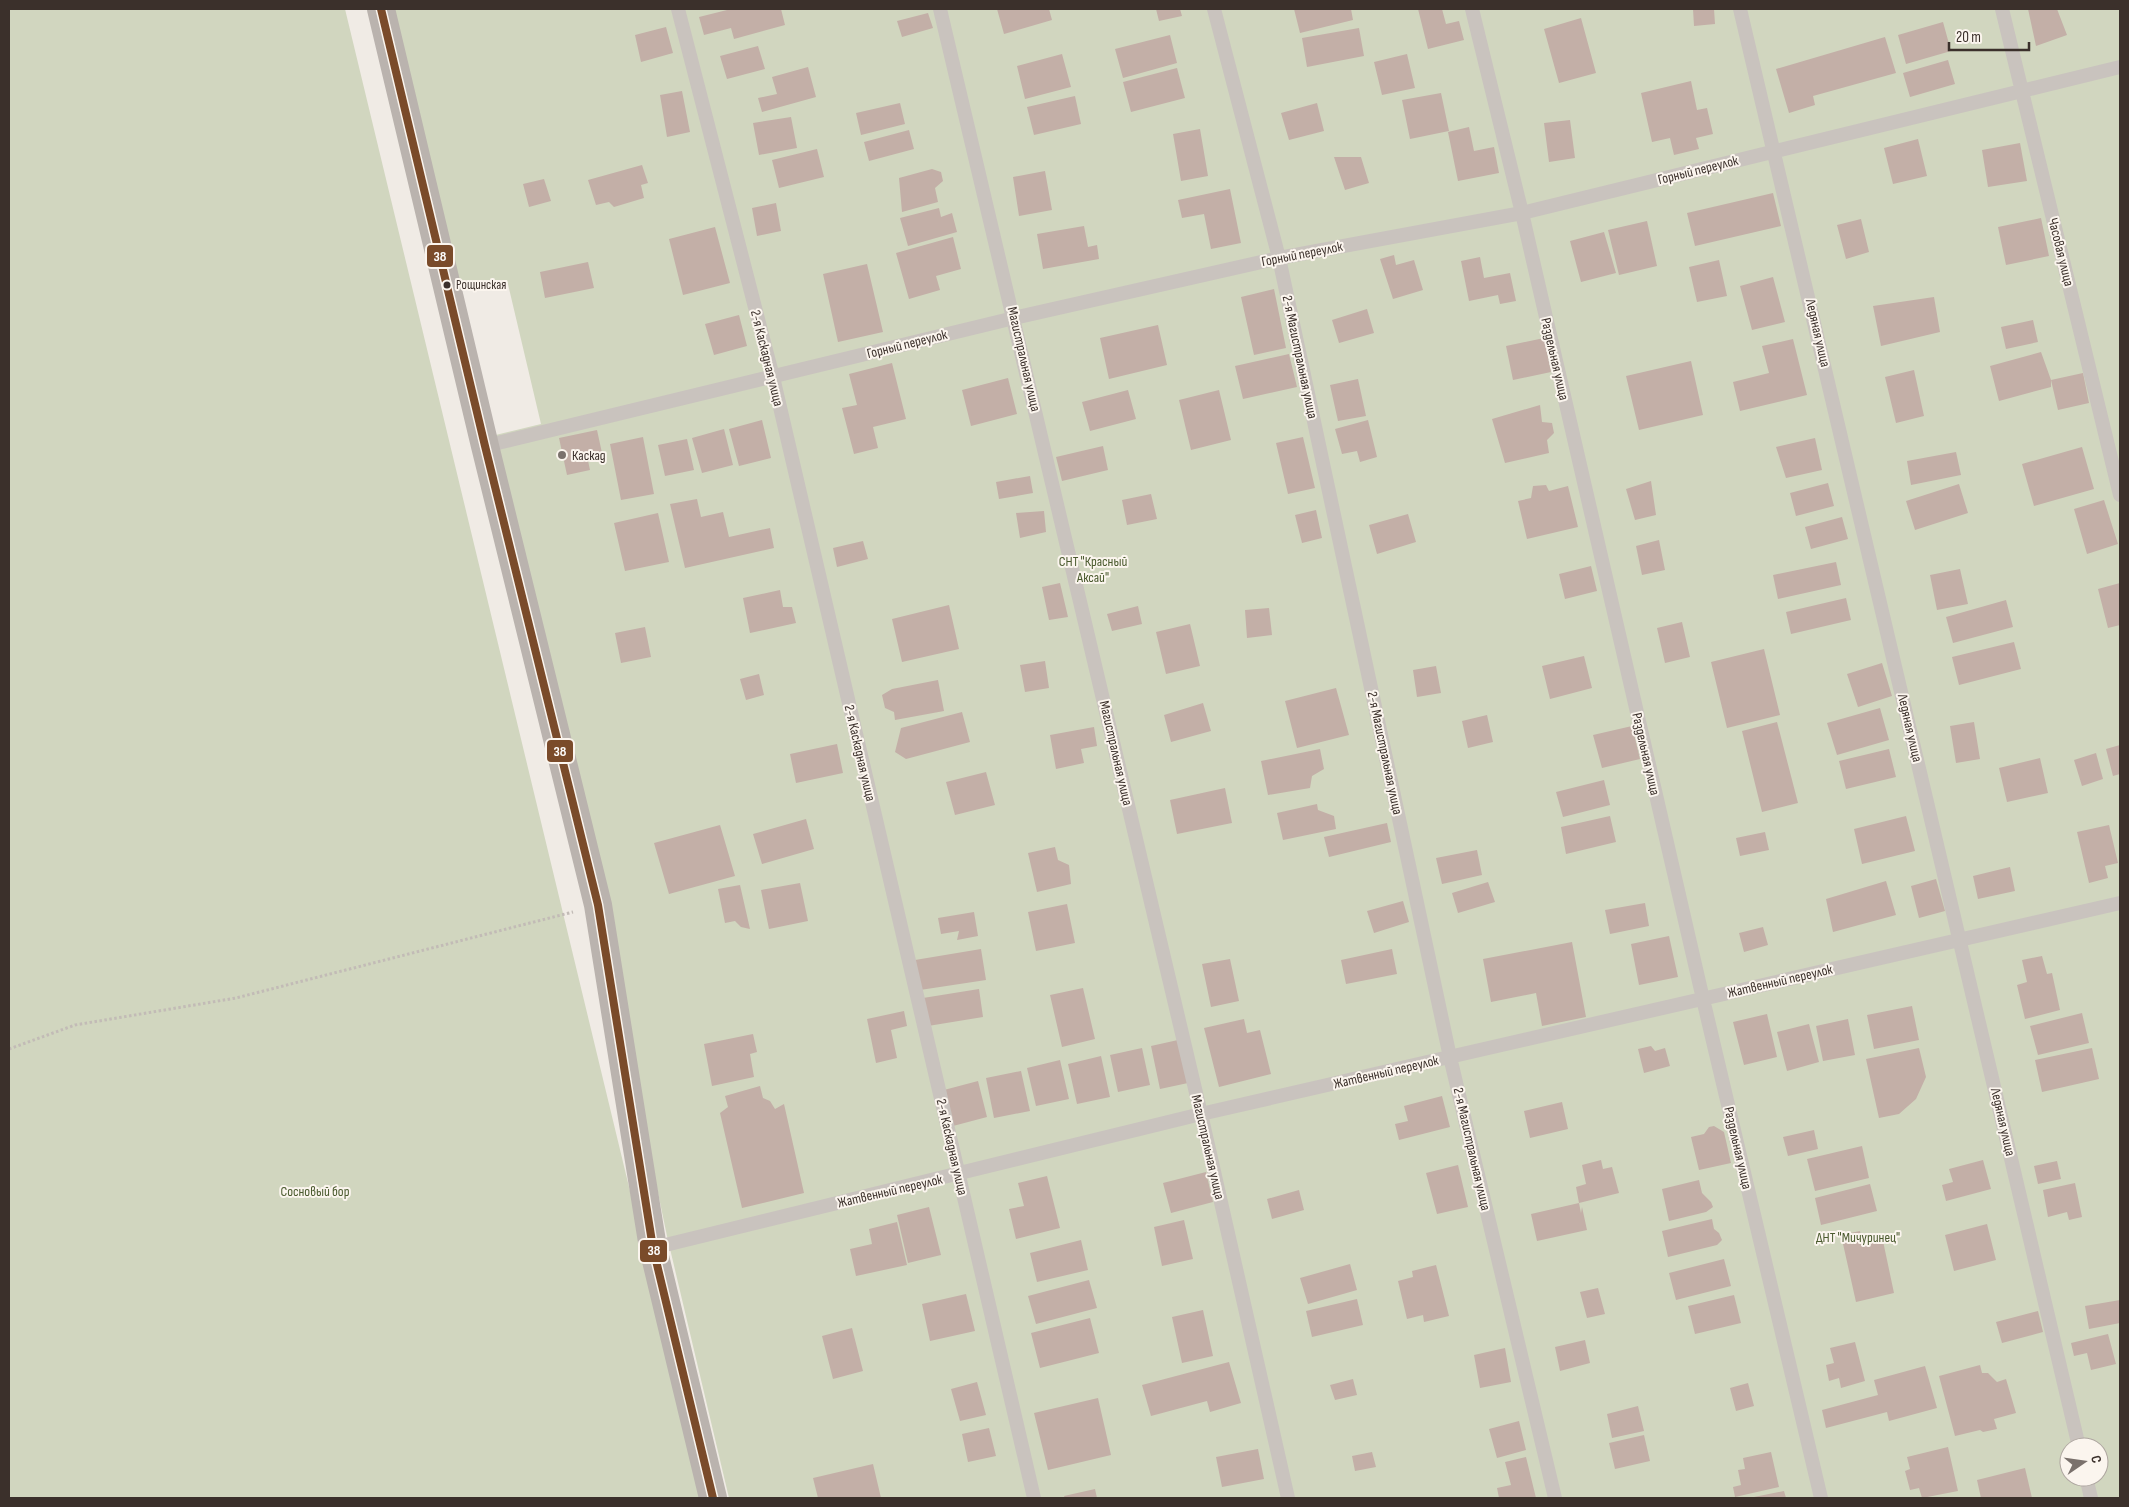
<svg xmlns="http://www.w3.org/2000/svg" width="2129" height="1507" font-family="'Sofia Sans Condensed',sans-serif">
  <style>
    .green { fill: #d1d6bf; fill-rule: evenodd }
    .building { fill: #c3afa7 }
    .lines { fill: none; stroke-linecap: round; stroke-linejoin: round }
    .path { stroke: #c2bbb6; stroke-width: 3; stroke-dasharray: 2.5 2.5; stroke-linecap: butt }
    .lane { stroke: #c9c3be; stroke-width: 14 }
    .secondary { stroke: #bab3ae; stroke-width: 28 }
    .bus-1-casing { stroke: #fbf5ee; stroke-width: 11 }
    .bus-1 { stroke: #7a4b2a; stroke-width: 8 }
    .bus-dot { fill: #3b302b; stroke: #fbf5ee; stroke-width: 2 }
    .poi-dot { fill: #7a716c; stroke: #fbf5ee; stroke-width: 2 }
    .labels { text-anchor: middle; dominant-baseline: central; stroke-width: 4; stroke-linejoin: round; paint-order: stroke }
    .bus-label { font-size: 13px; fill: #3b302b; stroke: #fbf5ee; text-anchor: start }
    .street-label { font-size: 14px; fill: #3b302b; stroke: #fbf5ee }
    .poi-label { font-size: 14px; fill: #3b302b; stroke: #fbf5ee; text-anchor: start }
    .park-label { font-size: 14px; fill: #4a5a2e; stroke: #fbf5ee }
    .line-badge { stroke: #fbf5ee; stroke-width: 2 }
    .badge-label { font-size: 14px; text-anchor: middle; font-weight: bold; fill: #fff }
  </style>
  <rect width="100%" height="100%" fill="#f0ebe5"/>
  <path class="green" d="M9,9H345L704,1498H9Z
    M389,9H2120V1498H729L667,1236L598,905L479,439L541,424L507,280L454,282ZM2069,1447H2099V1477H2069Z"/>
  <path class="building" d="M731,9H781L785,25L734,39L731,28L704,35L699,17Z
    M997,9H1049L1052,20L1004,34Z
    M1156,9H1180L1182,16L1159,21Z
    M1294,9H1351L1353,20L1300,33Z
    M1418,9H1442L1446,24L1459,21L1464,40L1428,49Z
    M1693,9H1714L1715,24L1694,26Z
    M2028,9H2057L2067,35L2036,46Z
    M928,13L933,28L902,37L897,21Z
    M1581,18L1596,73L1559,83L1544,29Z
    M1943,22L1951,51L1906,64L1898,35Z
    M666,27L673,53L641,62L635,35Z
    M1359,28L1364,56L1307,67L1302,38Z
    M1170,35L1177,63L1123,78L1115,49Z
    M1885,37L1896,73L1813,96L1815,105L1789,113L1776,69Z
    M758,46L765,69L727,79L720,56Z
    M1062,54L1071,87L1025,99L1017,66Z
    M1407,54L1415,88L1382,95L1374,62Z
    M1948,60L1955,84L1910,97L1903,73Z
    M808,67L816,97L762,112L758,98L777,94L772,77Z
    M1177,68L1185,98L1131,112L1123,82Z
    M1691,81L1697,110L1707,108L1713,134L1696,138L1699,149L1674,155L1670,138L1652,142L1641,93Z
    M682,91L690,132L667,137L660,95Z
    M1441,93L1449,131L1410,139L1402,100Z
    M1075,96L1081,124L1034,135L1027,107Z
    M900,103L905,124L861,135L856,113Z
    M1317,103L1324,131L1289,140L1281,113Z
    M791,117L797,148L759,155L753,123Z
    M1570,120L1575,158L1549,162L1544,123Z
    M1469,127L1474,151L1494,147L1499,173L1458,181L1448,132Z
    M1200,129L1208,176L1181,181L1173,134Z
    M909,130L914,149L869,161L864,142Z
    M1918,139L1927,176L1893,184L1884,148Z
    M2020,143L2027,181L1988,187L1982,150Z
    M817,149L824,177L779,188L772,160Z
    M1334,157H1361L1369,183L1345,190Z
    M642,165L648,183L641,185L644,198L614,207L609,202L596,205L588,180Z
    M932,169L941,172L943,181L935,188L938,202L902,212L899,178Z
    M1045,171L1052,210L1019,216L1013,177Z
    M544,179L551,201L529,207L523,184Z
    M1230,189L1241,243L1211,249L1204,214L1182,218L1178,200Z
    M1773,193L1781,226L1695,246L1687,213Z
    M776,203L781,231L757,236L752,208Z
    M939,208L941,217L952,213L957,232L908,246L900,218Z
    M2041,218L2049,256L2006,265L1998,227Z
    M1861,219L1869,252L1846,259L1837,225Z
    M1647,221L1657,266L1619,275L1608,230Z
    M1084,226L1088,247L1097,245L1099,259L1043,269L1037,234Z
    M715,227L730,283L683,295L669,239Z
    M1604,232L1616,273L1581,282L1570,241Z
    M953,237L961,269L936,276L940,290L909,299L896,253Z
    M1394,255L1396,265L1414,260L1423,290L1393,299L1380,259Z
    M1480,257L1484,278L1510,273L1516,301L1500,304L1498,295L1469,301L1461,261Z
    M1719,260L1727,296L1697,302L1689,267Z
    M588,262L594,288L545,298L540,272Z
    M867,264L883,332L838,342L823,274Z
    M1773,277L1785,322L1752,330L1740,286Z
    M1274,289L1286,348L1254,355L1241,297Z
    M1934,297L1940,332L1881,346L1873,306Z
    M1367,309L1374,333L1339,343L1332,320Z
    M739,315L747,346L714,355L705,324Z
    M2033,320L2038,342L2006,349L2001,327Z
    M1158,325L1167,365L1109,379L1100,338Z
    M1544,338L1551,372L1513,380L1506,346Z
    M1793,339L1807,395L1740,411L1733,382L1769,373L1762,346Z
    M2041,352L2051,380L2083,373L2089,403L2058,410L2051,380V387L1999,401L1990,366Z
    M1289,354L1297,387L1243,399L1235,366Z
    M1691,361L1703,415L1639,430L1626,376Z
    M892,363L906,419L873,427L878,448L854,454L842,408L857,405L849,374Z
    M1914,370L1924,416L1896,423L1885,377Z
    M1008,378L1017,414L971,426L962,390Z
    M1358,379L1366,416L1338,421L1330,385Z
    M1128,390L1136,419L1090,431L1082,402Z
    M1219,390L1231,440L1191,450L1179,400Z
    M1540,405L1542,422L1552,423L1554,433L1547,440L1549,453L1505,463L1492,419Z
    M762,420L771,458L739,466L729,429Z
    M1368,420L1377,457L1360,462L1357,451L1342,454L1335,429Z
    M724,429L733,465L702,473L692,438Z
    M597,430L602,453L587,456L590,470L567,475L559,438Z
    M643,437L654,494L621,500L610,444Z
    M1303,437L1315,488L1288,494L1276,443Z
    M1815,438L1822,470L1786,478L1776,447Z
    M687,439L694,470L665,476L658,445Z
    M1103,446L1108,470L1062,481L1056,457Z
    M2082,447L2094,489L2034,506L2022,464Z
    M1956,452L1961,475L1911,485L1907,461Z
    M1030,476L1033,493L999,499L996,482Z
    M1651,481L1656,515L1635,520L1626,489Z
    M1828,483L1834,506L1796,516L1790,493Z
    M1959,484L1968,513L1915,530L1906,501Z
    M1546,485L1549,491L1568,486L1578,527L1527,539L1518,501L1531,498L1533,486Z
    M1151,494L1157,519L1127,525L1122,500Z
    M697,499L701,517L723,512L729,537L770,528L774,548L685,568L670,504Z
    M2104,500L2118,544L2087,554L2074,509Z
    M1316,510L1322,538L1302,543L1295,515Z
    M1044,511L1046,532L1020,538L1016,513Z
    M658,513L669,562L625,571L614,523Z
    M1408,514L1416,542L1377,554L1369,525Z
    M1842,517L1848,539L1811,549L1805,527Z
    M1659,540L1665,570L1642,575L1636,546Z
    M863,541L868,559L837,567L833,548Z
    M1836,562L1841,585L1778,599L1773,575Z
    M1591,566L1597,591L1565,599L1559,574Z
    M1960,569L1968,604L1937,610L1930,575Z
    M1060,583L1068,617L1049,620L1042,587Z
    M2120,583V625L2108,628L2098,589Z
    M780,590L783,607H792L796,623L750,633L743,598Z
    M1846,598L1851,620L1791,634L1786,612Z
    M2006,600L2013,627L1953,643L1946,617Z
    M949,605L959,649L902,662L892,619Z
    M1138,606L1142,624L1112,631L1107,614Z
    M1269,608L1272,635L1247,638L1245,610Z
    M1682,622L1690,657L1665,663L1657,628Z
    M1190,624L1200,666L1166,674L1156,632Z
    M645,627L651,657L621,663L615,633Z
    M2014,642L2021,669L1959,685L1952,657Z
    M1764,649L1780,715L1727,728L1711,662Z
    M1584,656L1592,688L1550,699L1542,666Z
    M1045,661L1049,688L1025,692L1020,665Z
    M1882,663L1892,696L1858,707L1847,674Z
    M1436,666L1441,693L1417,697L1413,670Z
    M759,674L764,695L746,700L740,679Z
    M938,680L944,711L895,720L894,712L885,708L882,695L892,689Z
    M1336,688L1349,735L1297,748L1285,701Z
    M1203,703L1211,731L1171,742L1164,715Z
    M1880,708L1889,740L1837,755L1827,723Z
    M962,712L970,742L906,759L895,752L901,728Z
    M1487,715L1493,742L1468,748L1462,721Z
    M1777,722L1798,803L1762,812L1742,731Z
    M1974,722L1980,759L1956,763L1950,726Z
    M1632,726L1640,759L1602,768L1593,735Z
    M1094,727L1097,746L1081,749L1084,763L1056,769L1050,735Z
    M837,744L843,773L796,783L790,754Z
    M2120,745V774L2113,776L2106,749Z
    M1320,749L1324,769L1312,776L1310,788L1268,795L1261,761Z
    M1889,749L1896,777L1846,789L1839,761Z
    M2096,753L2103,779L2082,786L2074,760Z
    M2040,758L2048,793L2007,802L1999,768Z
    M986,772L995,805L955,815L946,782Z
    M1604,780L1610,805L1563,817L1556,792Z
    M1225,788L1232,823L1177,834L1170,800Z
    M1317,804L1318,810L1334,816L1336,829L1283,840L1277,813Z
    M1610,816L1616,842L1566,854L1561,827Z
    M1906,816L1915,851L1862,864L1854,829Z
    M806,819L814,849L762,864L753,834Z
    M1387,823L1391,842L1329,857L1324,837Z
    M720,825L735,876L669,894L654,843Z
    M2109,825L2118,863L2105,866L2108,878L2089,883L2077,832Z
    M1765,832L1769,850L1740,856L1736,838Z
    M1055,847L1058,860L1069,865L1071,884L1037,892L1028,853Z
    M1477,850L1482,875L1442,884L1436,858Z
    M2010,867L2015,891L1978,899L1973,876Z
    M1936,879L1945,911L1919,918L1911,886Z
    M1886,881L1896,915L1833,932L1826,899Z
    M1488,882L1495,902L1458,913L1452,893Z
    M800,883L808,921L769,929L761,890Z
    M740,885L750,929L741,927L735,921L725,923L718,889Z
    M1403,901L1409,922L1374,933L1367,911Z
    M1645,903L1649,926L1610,934L1605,910Z
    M1067,904L1075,943L1036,951L1028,912Z
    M974,912L978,936L957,940L959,931L941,934L938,918Z
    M1763,927L1768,945L1744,952L1739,933Z
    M1669,936L1678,977L1639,985L1631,944Z
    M1572,942L1586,1017L1542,1026L1536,993L1491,1002L1483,959Z
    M981,949L986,980L920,990L915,960Z
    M1392,949L1397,974L1346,984L1341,960Z
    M2042,956L2047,974L2052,973L2060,1010L2025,1019L2017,985L2027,982L2022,960Z
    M1230,959L1239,1001L1211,1007L1202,964Z
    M1083,988L1095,1039L1062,1047L1050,995Z
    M979,989L983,1017L928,1026L923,998Z
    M1912,1006L1919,1040L1874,1049L1867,1015Z
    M904,1011L907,1026L891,1030L897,1058L876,1063L867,1019Z
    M2082,1013L2089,1043L2038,1055L2030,1026Z
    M1767,1014L1777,1057L1744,1065L1733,1022Z
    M1244,1019L1247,1033L1260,1030L1271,1074L1219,1087L1204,1028Z
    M1848,1019L1855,1055L1823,1061L1816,1026Z
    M1809,1024L1819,1062L1787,1071L1777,1032Z
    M753,1034L757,1052L750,1054L754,1077L712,1086L704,1044Z
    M1178,1040L1188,1083L1160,1089L1151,1046Z
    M1651,1046L1655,1051L1665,1048L1670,1066L1644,1073L1638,1049Z
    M1142,1048L1150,1085L1118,1092L1110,1055Z
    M1919,1048L1926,1077L1916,1099L1899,1114L1879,1118L1866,1059Z
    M2092,1048L2099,1079L2042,1092L2035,1060Z
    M1101,1056L1110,1097L1077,1104L1068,1064Z
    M1060,1060L1069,1099L1036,1106L1027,1068Z
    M1021,1071L1030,1111L994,1118L986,1078Z
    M978,1081L987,1117L953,1126L944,1090Z
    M760,1086L763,1098L770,1101L775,1109L784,1104L804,1193L742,1208L720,1113L728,1107L725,1096Z
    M1442,1096L1450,1127L1399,1140L1395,1124L1408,1121L1404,1106Z
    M1562,1102L1568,1129L1530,1138L1524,1111Z
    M1714,1126L1724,1132L1731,1163L1699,1170L1691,1137L1704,1134L1709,1127Z
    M1814,1130L1818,1149L1788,1156L1783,1137Z
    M1862,1146L1869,1178L1815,1191L1807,1159Z
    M1601,1160L1603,1169L1612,1167L1619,1193L1579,1203L1576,1187L1586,1184L1582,1165Z
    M1983,1160L1991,1189L1946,1201L1942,1185L1953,1182L1949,1169Z
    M2057,1161L2061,1179L2038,1184L2034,1166Z
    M1458,1165L1468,1207L1437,1214L1426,1173Z
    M1206,1172L1213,1202L1171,1213L1163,1183Z
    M1047,1176L1060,1228L1016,1239L1009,1209L1024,1206L1018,1183Z
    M1699,1180L1702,1193L1711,1202L1713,1207L1706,1212L1669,1221L1662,1189Z
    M2075,1183L2082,1217L2069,1220L2067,1212L2048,1217L2043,1190Z
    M1870,1184L1877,1211L1821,1225L1815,1198Z
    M1299,1190L1304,1210L1272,1219L1267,1199Z
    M1579,1203L1581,1213L1582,1207L1587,1230L1537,1241L1531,1214Z
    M929,1207L941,1255L908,1263L897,1215Z
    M1712,1219L1714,1229L1719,1233L1722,1240L1717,1245L1668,1257L1662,1231Z
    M1184,1220L1193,1259L1162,1266L1154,1227Z
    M897,1222L907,1265L856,1276L850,1249L872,1244L869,1229Z
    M1987,1224L1996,1260L1954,1271L1945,1235Z
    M1860,1231L1863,1245L1883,1241L1894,1293L1856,1302L1841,1235Z
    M1081,1240L1088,1270L1037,1282L1030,1253Z
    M1724,1259L1731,1286L1676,1300L1669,1273Z
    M1350,1264L1357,1290L1308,1304L1300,1278Z
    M1436,1265L1449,1316L1424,1322L1423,1315L1407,1319L1398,1281L1413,1277L1412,1271Z
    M1089,1280L1097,1308L1036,1324L1028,1296Z
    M1598,1288L1605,1314L1587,1318L1580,1292Z
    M966,1294L975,1331L930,1341L922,1304Z
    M1734,1295L1741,1323L1695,1334L1688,1306Z
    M1357,1299L1363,1325L1312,1337L1306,1311Z
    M2120,1300V1323L2089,1329L2085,1306Z
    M1203,1310L1213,1356L1182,1363L1172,1317Z
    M2038,1311L2043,1332L2002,1343L1996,1322Z
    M1090,1318L1099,1353L1040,1368L1031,1333Z
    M852,1328L863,1371L833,1379L822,1336Z
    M2108,1334L2116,1364L2091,1370L2087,1353L2074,1356L2071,1343Z
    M1585,1340L1590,1363L1560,1371L1555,1347Z
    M1855,1342L1865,1381L1841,1388L1839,1378L1829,1381L1826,1365L1834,1363L1830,1348Z
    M1505,1348L1511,1382L1480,1388L1474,1355Z
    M1229,1362L1241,1403L1210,1412L1207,1401L1151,1416L1142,1385Z
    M1980,1365L1982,1373H1988L1997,1382L2006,1379L2016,1413L1994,1419L1997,1429L1983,1432L1980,1430L1955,1436L1939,1376Z
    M1925,1366L1937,1408L1889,1421L1887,1412L1826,1428L1822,1410L1878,1395L1874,1380Z
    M1353,1379L1357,1395L1335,1400L1330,1385Z
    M977,1382L986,1415L960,1421L951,1389Z
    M1748,1383L1754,1406L1736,1411L1730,1388Z
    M1098,1398L1111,1455L1048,1470L1034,1413Z
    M1638,1406L1644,1431L1612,1438L1607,1414Z
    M1519,1421L1526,1450L1497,1458L1489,1429Z
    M989,1428L996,1456L968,1462L962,1434Z
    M1644,1435L1650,1461L1615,1469L1609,1443Z
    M1948,1447L1958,1491L1922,1498L1919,1488L1910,1490L1905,1471L1910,1469L1907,1457Z
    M1258,1449L1264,1479L1222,1487L1216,1457Z
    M1372,1452L1376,1467L1355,1471L1352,1456Z
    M1771,1452L1779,1487L1735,1497L1733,1487L1741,1485L1738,1470L1745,1469L1743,1458Z
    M1526,1457L1536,1498H1499L1497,1488L1511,1485L1505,1462Z
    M873,1464L881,1498H818L813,1478Z
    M2025,1468L2032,1498H1981L1977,1480Z
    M1095,1489L1097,1498H1065L1064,1496Z
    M1784,1491L1786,1498H1754V1497Z"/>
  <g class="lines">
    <path class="path" d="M9,1049L75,1025L236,998L573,912"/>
    <path class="lane" d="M678,9L773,377L1034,1498
      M940,9L1201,1114L1288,1498
      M1214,9L1279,258L1450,1057L1555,1498
      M1472,9L1522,213L1703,999L1821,1498
      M1740,9L2079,1447
      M2002,9L2120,495
      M485,446L1014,318L1279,258L1522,213L2120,67
      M653,1248L1201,1114L2120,903
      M2086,1477L2091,1498"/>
    <path class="secondary" d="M381,9L485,446L598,905L653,1248L713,1498"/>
    <g class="bus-1-casing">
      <path id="bus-1" d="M381,9L485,446L598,905L653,1248L713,1498"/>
    </g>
    <use href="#bus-1" class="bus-1"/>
  </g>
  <circle class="bus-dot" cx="447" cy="285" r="4.5"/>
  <circle class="poi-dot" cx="562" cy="455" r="5"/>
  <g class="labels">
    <g class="bus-label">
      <text x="456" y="285">Рощинская</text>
    </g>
    <g class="street-label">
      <text transform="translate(1698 170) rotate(-14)">Горный переулок</text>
      <text transform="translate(2061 252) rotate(76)">Часовая улица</text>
      <text transform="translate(1302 254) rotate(-11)">Горный переулок</text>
      <text transform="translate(1818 333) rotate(77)">Ледяная улица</text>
      <text transform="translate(907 344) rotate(-14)">Горный переулок</text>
      <text transform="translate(1300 357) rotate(78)">2-я Магистральная улица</text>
      <text transform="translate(767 358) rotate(76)">2-я Каскадная улица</text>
      <text transform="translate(1024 359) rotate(77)">Магистральная улица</text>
      <text transform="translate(1555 359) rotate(77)">Раздельная улица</text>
      <text transform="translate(1910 728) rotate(77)">Ледяная улица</text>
      <text transform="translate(860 753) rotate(77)">2-я Каскадная улица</text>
      <text transform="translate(1116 753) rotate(77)">Магистральная улица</text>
      <text transform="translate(1385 753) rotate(78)">2-я Магистральная улица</text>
      <text transform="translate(1646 754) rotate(77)">Раздельная улица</text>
      <text transform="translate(1780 981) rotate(-13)">Жатвенный переулок</text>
      <text transform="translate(1386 1072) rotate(-13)">Жатвенный переулок</text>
      <text transform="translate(2003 1122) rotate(77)">Ледяная улица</text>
      <text transform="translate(952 1147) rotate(77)">2-я Каскадная улица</text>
      <text transform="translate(1208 1147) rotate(77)">Магистральная улица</text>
      <text transform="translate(1738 1148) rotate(77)">Раздельная улица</text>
      <text transform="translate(1472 1149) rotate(77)">2-я Магистральная улица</text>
      <text transform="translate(890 1191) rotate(-13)">Жатвенный переулок</text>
    </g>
    <g class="poi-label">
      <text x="572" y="455">Каскад</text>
    </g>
    <g class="park-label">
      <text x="1093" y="561">СНТ "Красный<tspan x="1093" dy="16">Аксай"</tspan></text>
      <text x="315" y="1191">Сосновый бор</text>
      <text x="1858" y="1237">ДНТ "Мичуринец"</text>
    </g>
  </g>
  <g class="line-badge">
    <rect x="426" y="244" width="28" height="24" rx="5" fill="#7a4b2a"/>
    <rect x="546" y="739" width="28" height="24" rx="5" fill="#7a4b2a"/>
    <rect x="639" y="1239" width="29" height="24" rx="5" fill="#7a4b2a"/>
  </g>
  <g class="badge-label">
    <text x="440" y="261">38</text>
    <text x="560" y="756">38</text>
    <text x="654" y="1255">38</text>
  </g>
  <rect width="2129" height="1507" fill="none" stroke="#3b302b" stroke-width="20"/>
  <g transform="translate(2084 1462) rotate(77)"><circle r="24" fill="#fbf5ee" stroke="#aea6a0"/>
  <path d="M0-4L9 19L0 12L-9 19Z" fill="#7a716c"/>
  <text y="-8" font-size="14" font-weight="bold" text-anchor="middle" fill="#3b302b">С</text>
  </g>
  <path d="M1949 42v8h80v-8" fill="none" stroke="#3b302b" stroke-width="2.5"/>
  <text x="1956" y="42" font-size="15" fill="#3b302b" stroke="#fbf5ee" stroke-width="4" paint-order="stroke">20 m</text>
</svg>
